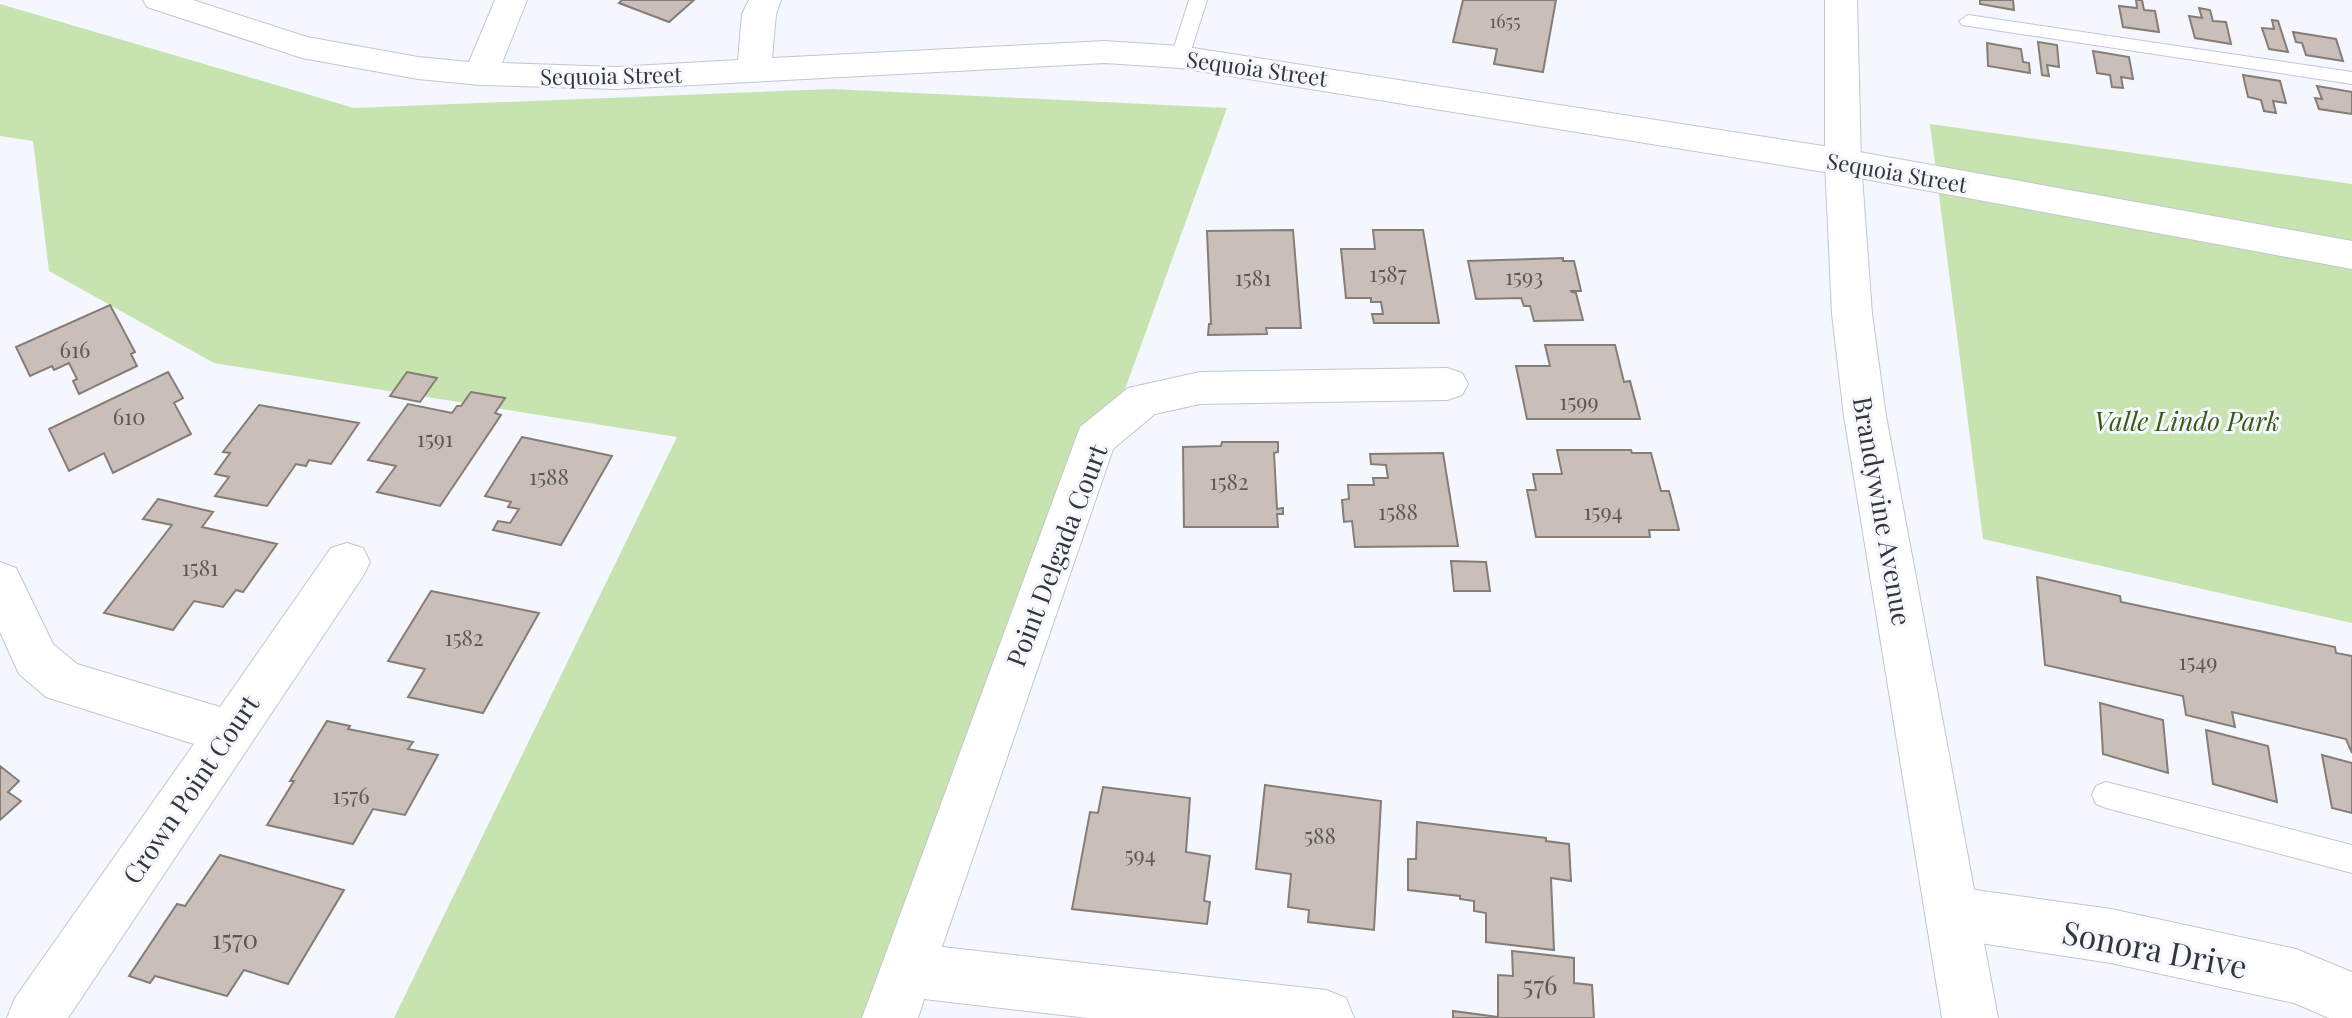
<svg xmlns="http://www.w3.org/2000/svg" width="2352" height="1018" font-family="'Playfair Display',serif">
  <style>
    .green { fill: #c7e3af }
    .building { fill: #c9beb8; stroke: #877d77; stroke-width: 2 }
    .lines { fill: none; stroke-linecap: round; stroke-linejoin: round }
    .service-casing { stroke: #c2c6d1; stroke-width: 2 }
    .minor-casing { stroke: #c2c6d1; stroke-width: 2 }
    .tertiary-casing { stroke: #c2c6d1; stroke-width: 2 }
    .service { fill: #fff; fill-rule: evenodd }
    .minor { fill: #fff; fill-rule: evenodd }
    .tertiary { fill: #fff; fill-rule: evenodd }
    .labels { text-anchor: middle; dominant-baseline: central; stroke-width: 6; stroke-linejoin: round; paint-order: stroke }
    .far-number-label { font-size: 18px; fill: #5a585a }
    .far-street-label { font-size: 22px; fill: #35363b; stroke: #f4f7fd }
    .number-label { font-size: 22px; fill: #5a585a }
    .park-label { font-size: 26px; font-style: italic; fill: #395a0f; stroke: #f4f7fd }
    .street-label { font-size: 26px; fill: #35363b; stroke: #f4f7fd }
    .near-number-label { font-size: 26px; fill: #5a585a }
    .near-street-label { font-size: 32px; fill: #35363b; stroke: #f4f7fd }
  </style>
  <rect width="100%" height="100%" fill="#f4f7fd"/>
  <path class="green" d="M0,4L354,108L833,89L1227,108L897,1018H394L677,437L214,363L49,271L33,141L0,136Z
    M1930,124L2352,184V623L1983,539Z"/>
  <path class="building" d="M622,0H694L669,22L619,3Z
    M1463,0H1556L1543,72L1494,64L1497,49L1453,42Z
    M1980,0H2013L2014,10L1980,4Z
    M2136,0H2142L2144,10L2155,11L2159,32L2123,27L2119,6L2137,8Z
    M2199,8L2210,10L2213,21L2226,22L2231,44L2195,38L2189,16L2202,18Z
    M2272,20L2278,21L2288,52L2269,49L2262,28L2274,29Z
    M2293,32L2336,39L2343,61L2306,55L2302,43L2296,42Z
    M2038,42L2057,45L2059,67L2047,65L2049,76L2042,75Z
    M1987,43L2021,49L2023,62L2029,63L2030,73L1988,66Z
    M2093,51L2129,57L2133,79L2121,77L2123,88L2112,87L2110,75L2097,73Z
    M2243,75L2280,81L2286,103L2273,101L2276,113L2264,111L2261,100L2248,97Z
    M2317,86L2352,92V114L2319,109L2315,98L2322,99Z
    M1293,230L1301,328H1266L1267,334L1208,335L1209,324H1211L1207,231Z
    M1373,230H1423L1439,323H1374L1372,314H1383L1381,302H1371V298H1346L1341,249H1375Z
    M1563,258V261H1574L1581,291H1570L1576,293L1583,320L1534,321L1530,306H1524L1521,298L1476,299L1468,261Z
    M110,305L135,352L131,354L137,366L79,394L73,381L77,379L69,363L54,370L52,366L30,376L16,347Z
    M1545,345H1615L1624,382L1630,381L1640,419H1527L1516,366H1550Z
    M168,372L183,398L174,403L191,434L113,473L104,453L69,471L49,429Z
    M407,372L437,378L420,402L390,396Z
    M471,392L505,398L495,413L501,415L440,506L377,492L396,466L368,460L408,404L452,413L457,406H461Z
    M259,405L359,423L331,464L309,460L306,466L296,464L267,506L215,496L229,477L215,474L230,453L223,452Z
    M522,437L612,456L561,545L493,530L498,521L510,523L519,509L508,507L511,502L485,496Z
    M1222,442H1278V452L1274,453L1277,509L1283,508V514H1277L1278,527H1184L1183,447L1221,446Z
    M1557,450H1631L1632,453H1651L1661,491H1669L1679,530H1649L1650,537H1536L1527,490H1536L1533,474H1562Z
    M1443,453L1458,546L1355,547L1352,521L1344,522L1342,500L1349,499L1348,485H1374L1373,478H1388L1386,465L1371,464L1370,454Z
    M158,499L213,512L202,527L277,544L243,592L236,590L223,607L194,601L173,630L104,613L172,525L143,519Z
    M1451,561L1486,562L1490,591H1454Z
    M2037,577L2120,596L2121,602L2335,647L2336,653L2352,656V753L2346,739L2232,712L2235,727L2186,715L2183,696L2045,665Z
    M431,591L539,613L483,713L408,697L425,669L388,661Z
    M2100,703L2163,720L2168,773L2103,754Z
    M327,721L350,726L348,729L413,742L408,749L438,755L405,815L373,809L353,844L267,825L294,781H290Z
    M2206,730L2268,746L2277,802L2213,784Z
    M2322,755L2352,763V813L2332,808Z
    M0,766L19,781L8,792L21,801L0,820Z
    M1265,785L1381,801L1374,930L1308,922L1309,910L1288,907L1291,874L1256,869Z
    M1103,787L1190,798L1186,852L1210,856L1204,901L1210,902L1207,924L1072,909L1090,812L1098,813Z
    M1417,822L1546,838V841L1569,844L1571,881L1551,878L1554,950L1486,942V913L1474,911V901L1460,899V896L1408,890V859H1416Z
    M220,855L344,890L288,984L244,970L227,996L155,976L150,983L129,976L177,904L185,906Z
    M1512,951L1574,958V983L1592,985L1594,1018H1453V1011L1498,1017V975L1513,976Z"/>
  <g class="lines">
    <g class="service-casing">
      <path id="service" d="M1189,0H1207L1189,57L1180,63L1171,57Z
        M1968,15L2352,72V84L1962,25L1959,21Z
        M2106,782L2352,845V873L2106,808L2096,804L2092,795L2096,786Z"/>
    </g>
    <g class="minor-casing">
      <path id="minor" d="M143,0H193L307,37L418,57L469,62L495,0H527L502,63L616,67L738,60L742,14L749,0H781L776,14L772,58L1105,41L1180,46L1843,149L2352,241V269L1843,175L1180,68L1105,63L616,89L481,85L418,79L302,58L147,7Z
        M1447,368L1462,373L1468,384L1462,395L1447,400L1200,404L1155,414L1113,449L942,947L1326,990L1346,998L1354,1018H1088L924,999L918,1018H862L1080,427L1128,388L1200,372Z
        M347,543L363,548L370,562L363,576L68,1018H7L15,998L194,744L46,697L19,674L0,632V562L16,568L53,644L77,664L220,707L331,548Z
        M1954,887L2111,909L2296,949L2352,972V1018H2329L2294,1003L2111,963L1954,939L1935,932L1928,913L1935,894Z"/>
    </g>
    <g class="tertiary-casing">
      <path id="tertiary" d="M1825,0H1857L1861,162L1872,314L1886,416L1998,1018H1942L1844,416L1832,314L1825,162Z"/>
    </g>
    <use href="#service" class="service"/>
    <use href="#minor" class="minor"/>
    <use href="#tertiary" class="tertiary"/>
  </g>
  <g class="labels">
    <g class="far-number-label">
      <text x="1505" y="21">1655</text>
    </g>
    <g class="far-street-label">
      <text transform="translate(1257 68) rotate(8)">Sequoia Street</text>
      <text transform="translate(611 75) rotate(-1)">Sequoia Street</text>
      <text transform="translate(1897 172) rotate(10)">Sequoia Street</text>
    </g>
    <g class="number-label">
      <text x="1388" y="273">1587</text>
      <text x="1524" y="276">1593</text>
      <text x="1253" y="277">1581</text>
      <text x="75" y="349">616</text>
      <text x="1579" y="401">1599</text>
      <text x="129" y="416">610</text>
      <text x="435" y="438">1591</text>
      <text x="549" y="476">1588</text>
      <text x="1229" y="481">1582</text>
      <text x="1398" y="511">1588</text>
      <text x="1603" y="511">1594</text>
      <text x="200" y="567">1581</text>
      <text x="464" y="637">1582</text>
      <text x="2198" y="661">1549</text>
      <text x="351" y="795">1576</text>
      <text x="1320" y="835">588</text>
      <text x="1140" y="854">594</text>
    </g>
    <g class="park-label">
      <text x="2187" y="420">Valle Lindo Park</text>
    </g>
    <g class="street-label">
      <text transform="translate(1883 511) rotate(80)">Brandywine Avenue</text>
      <text transform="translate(1056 555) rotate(-69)">Point Delgada Court</text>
      <text transform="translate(190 789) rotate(-56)">Crown Point Court</text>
    </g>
    <g class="near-number-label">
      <text x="235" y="938">1570</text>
      <text x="1540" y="984">576</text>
    </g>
    <g class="near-street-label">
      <text transform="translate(2155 948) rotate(11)">Sonora Drive</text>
    </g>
  </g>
</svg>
